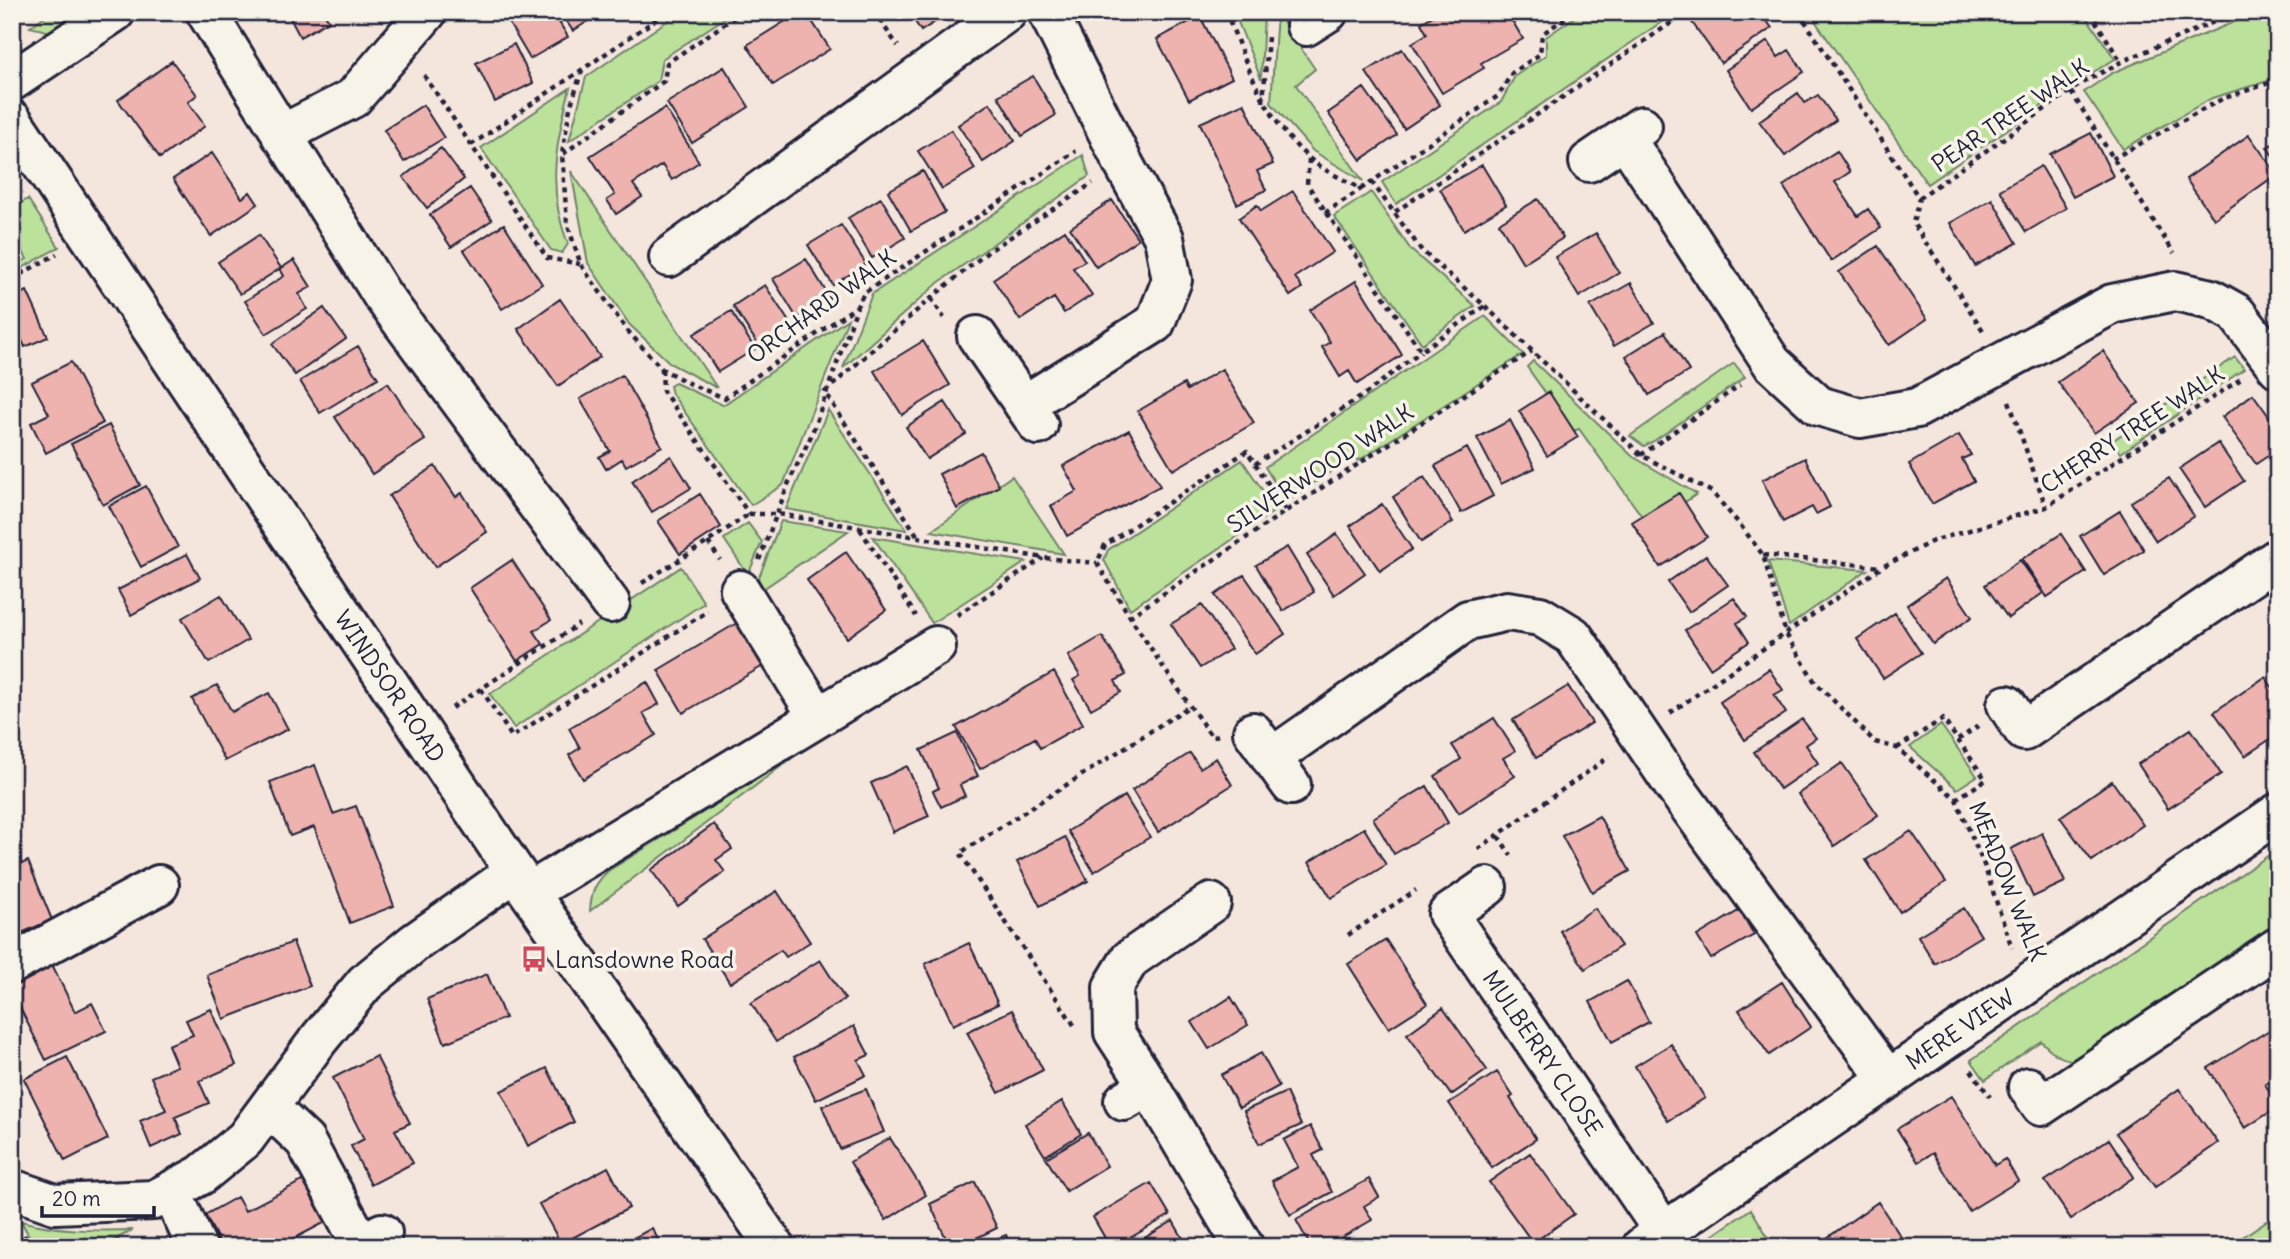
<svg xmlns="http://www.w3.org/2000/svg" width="2290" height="1259" font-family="Delius,sans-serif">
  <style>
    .green { fill: #bce19b; stroke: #6f826b; stroke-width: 2 }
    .building { fill: #eeb3af; stroke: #22223b; stroke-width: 2 }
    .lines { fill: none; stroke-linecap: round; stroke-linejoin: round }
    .minor-casing { stroke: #22223b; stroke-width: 44 }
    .path { stroke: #22223b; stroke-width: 4.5; stroke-dasharray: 5 5; stroke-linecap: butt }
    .minor { stroke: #f7f3e8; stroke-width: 38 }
    .labels { text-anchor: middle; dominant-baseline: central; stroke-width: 7; stroke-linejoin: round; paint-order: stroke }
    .street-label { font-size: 23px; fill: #22223b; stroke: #f7f3e8 }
    .poi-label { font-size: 23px; fill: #22223b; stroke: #f7f3e8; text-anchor: start }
  </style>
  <rect width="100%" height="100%" fill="#f5e6dd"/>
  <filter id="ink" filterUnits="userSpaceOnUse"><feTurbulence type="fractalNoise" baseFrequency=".0143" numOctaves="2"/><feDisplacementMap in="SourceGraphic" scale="14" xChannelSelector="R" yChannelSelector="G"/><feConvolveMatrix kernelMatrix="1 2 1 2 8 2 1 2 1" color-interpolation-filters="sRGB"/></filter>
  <g filter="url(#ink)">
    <path class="green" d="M50,12H78L51,32L30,27Z
      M680,12H734L662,59L658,81L569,141L586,77Z
      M1234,12H1264L1261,79Z
      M1582,12H1676L1396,204L1382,182L1501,102L1515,76L1546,55V37Z
      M1809,12H2083L2115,59L2077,82L1927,184Z
      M2258,12H2278V78L2212,98L2123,149L2084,92L2112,73Z
      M1277,13L1315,69L1296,85L1363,181L1313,151L1271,103Z
      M570,88C556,145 546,187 568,244L562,253L551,250L481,148Z
      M1083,155L1089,176L938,283L843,368L872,294Z
      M571,171L717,388L671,364L629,324L588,263Z
      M1371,192L1411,250L1475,306L1422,344L1334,216Z
      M28,199L59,247L12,274V268L27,259L12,232V208Z
      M1485,316L1523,354L1358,461L1355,456L1286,501L1265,467Z
      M848,319L783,485L751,505L672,394L670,386L675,383L723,405Z
      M2235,357L2244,369L2121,453L2112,441Z
      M1533,361L1632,456L1697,494L1649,526L1579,429L1573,431L1527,367Z
      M1734,363L1745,377L1654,441L1644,446L1630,436Z
      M828,410L907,530L786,509Z
      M1242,460L1276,510L1130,609L1104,560L1108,550Z
      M1012,476L1064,554L931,531Z
      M781,521L848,531L760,591L756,585Z
      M748,523L762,542L748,575L724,539Z
      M873,537L1026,562L932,623Z
      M1768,561L1867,570L1789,626Z
      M681,567L704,603L514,728L490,694Z
      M1941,725L1977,776L1957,789L1910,747Z
      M796,755L590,911C591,893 595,883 608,871Z
      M2278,849V930L2080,1060C2061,1061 2054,1054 2041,1041L1985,1080L1971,1060Z
      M1751,1209L1774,1247H1696Z
      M2278,1213V1247H2228Z
      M21,1221C58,1231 94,1231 133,1230L101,1247H35Z"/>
    <path class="building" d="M287,12H324L329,21L300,37Z
      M520,12H553L568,37L530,59L507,20Z
      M560,12H602L573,31Z
      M800,12H806L830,49L773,85L747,45Z
      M909,12H950L921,31Z
      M1439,12H1507L1523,39L1481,63L1484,68L1442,93L1412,43L1427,34L1421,23Z
      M1702,12H1760L1772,28L1721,63L1691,21Z
      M1200,16L1232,78L1189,100L1157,39Z
      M1768,41L1778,57L1789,50L1804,72L1751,108L1726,70Z
      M514,44L533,83L495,102L476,63Z
      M1402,49L1440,105L1404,129L1366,72Z
      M172,61L197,95L188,102L205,126L160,158L118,100Z
      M724,67L749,107L692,143L667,103Z
      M1033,76L1056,115L1022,136L998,96Z
      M1364,88L1397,135L1361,160L1328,113Z
      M1798,93L1805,103L1818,95L1836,120L1785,156L1759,121Z
      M990,103L1015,141L983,162L958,125Z
      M1244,103L1273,164L1257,171L1266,190L1237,204L1200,123Z
      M423,105L444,138L404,162L384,130Z
      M665,108L699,162L672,180L662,165L633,184L642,197L616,214L607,200L615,195L590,156Z
      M951,130L975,169L942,189L918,151Z
      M2091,133L2113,176L2073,197L2050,154Z
      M2249,135L2277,174L2214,219L2186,179Z
      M2278,141V164L2267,147Z
      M441,148L464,179L427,208L403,177Z
      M1837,151L1850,172L1835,182L1858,216L1868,209L1881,228L1831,261L1783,186Z
      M212,153L242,198L250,192L258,204L211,236L173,179Z
      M1482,165L1506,205L1464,230L1440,189Z
      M2041,166L2066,208L2026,232L2000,190Z
      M923,171L945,212L911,231L888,191Z
      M470,188L492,220L451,247L430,215Z
      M1293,191L1333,252L1295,277L1302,288L1290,296L1239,218L1257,205L1261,211Z
      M881,198L905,238L872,258L848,218Z
      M1538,199L1563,238L1523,263L1499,223Z
      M1992,199L2017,243L1975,266L1950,223Z
      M1112,200L1138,239L1096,267L1070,228Z
      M504,224L542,284L502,309L464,250Z
      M841,225L866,264L833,285L808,245Z
      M1065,230L1085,261L1073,268L1092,295L1064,313L1054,298L1020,320L993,279Z
      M1596,233L1619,273L1579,297L1555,257Z
      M259,235L281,268L240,294L218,262Z
      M1878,246L1927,319L1889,345L1839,272Z
      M806,259L830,298L797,318L773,279Z
      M294,260L311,287L299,294L307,309L266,334L245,301L284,276L280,269Z
      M1356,281L1402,355L1357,384L1349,371L1340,377L1322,347L1330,342L1310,310Z
      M1631,283L1654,323L1614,346L1590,306Z
      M765,285L791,325L759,346L733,306Z
      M27,291L48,337L25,347L20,336L12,340V298Z
      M560,299L600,357L558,386L518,329Z
      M324,308L346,339L295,375L272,344Z
      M731,311L755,349L718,372L694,334Z
      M1665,332L1689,371L1649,395L1626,356Z
      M923,341L950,385L902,415L874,371Z
      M358,346L378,378L320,413L300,381Z
      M2103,351L2139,403L2094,433L2058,382Z
      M71,362L103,423L46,453L31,423L49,414L32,382Z
      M1222,369L1254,423L1173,470L1138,411L1184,384L1187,390Z
      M622,375L662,446L626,466L622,459L606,469L599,457L610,451L580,399Z
      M388,383L425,440L372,474L335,417Z
      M1549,392L1578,437L1547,456L1519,411Z
      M2253,394L2278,429V449L2256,464L2222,417Z
      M945,402L966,434L927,459L906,427Z
      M1510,420L1535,468L1501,484L1477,438Z
      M109,425L140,485L103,505L71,444Z
      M1129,430L1160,486L1067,536L1051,506L1077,491L1063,466Z
      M1959,435L1971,455L1962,459L1974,481L1932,504L1909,464Z
      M2218,443L2244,481L2205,507L2179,469Z
      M1467,448L1493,496L1461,513L1435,466Z
      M981,452L999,486L957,509L939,474Z
      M671,456L691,488L652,512L632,481Z
      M1805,458L1830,507L1816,514L1812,507L1783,522L1762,480Z
      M435,466L456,497L462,493L487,532L435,567L389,496Z
      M1424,477L1453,522L1421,542L1393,497Z
      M2169,478L2194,516L2156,541L2131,502Z
      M146,486L178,547L141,567L109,506Z
      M1679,493L1707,537L1660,567L1632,522Z
      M700,494L721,527L680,554L658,521Z
      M1382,504L1412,549L1380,571L1350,526Z
      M2120,511L2144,550L2104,575L2080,536Z
      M1337,534L1365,573L1334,595L1307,555Z
      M2061,534L2086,572L2047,597L2022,559Z
      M1287,547L1314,592L1283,611L1256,565Z
      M846,552L886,610L847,638L807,580Z
      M187,554L200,578L131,615L118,590Z
      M1706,555L1728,585L1689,612L1668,582Z
      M512,560L551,620L534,631L543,644L517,661L470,588Z
      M2020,560L2043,593L2008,618L1985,585Z
      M1244,575L1285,634L1255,654L1215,595Z
      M1946,578L1972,617L1933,644L1907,605Z
      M221,595L248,640L209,663L182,618Z
      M1734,598L1747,617L1737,623L1749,642L1710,668L1685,630Z
      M1202,605L1231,649L1200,668L1171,624Z
      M1895,613L1921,653L1883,678L1857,639Z
      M737,623L763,666L683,713L658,670Z
      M1102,636L1126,675L1115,681L1121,692L1091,709L1073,680L1080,676L1068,656Z
      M1769,669L1783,690L1774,695L1786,713L1745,740L1720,702Z
      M1054,672L1083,724L1040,748L1035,738L980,769L956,727Z
      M2265,677L2278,695V734L2245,756L2214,712Z
      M647,682L659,704L643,713L656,735L583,779L569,755L580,748L569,728Z
      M217,685L232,712L269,693L288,729L225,761L192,699Z
      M1568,686L1592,723L1536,758L1513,720Z
      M1494,718L1515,751L1503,758L1515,776L1459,813L1435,776L1461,759L1452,745Z
      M1802,719L1816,738L1806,745L1818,763L1780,789L1754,752Z
      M2191,729L2221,774L2168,809L2138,764Z
      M957,733L978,776L960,785L965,796L941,807L933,791L939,788L921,750Z
      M1190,753L1200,768L1216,758L1232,785L1158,832L1132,790Z
      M1842,763L1878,815L1834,846L1798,794Z
      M315,765L333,814L356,806L394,906L350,923L314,827L290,836L270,782Z
      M907,766L929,816L893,832L871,783Z
      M2112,781L2143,825L2092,861L2060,817Z
      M1427,786L1448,823L1394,854L1373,818Z
      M1125,796L1150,837L1094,872L1068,831Z
      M1599,816L1630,871L1592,892L1562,836Z
      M714,824L732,849L716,860L725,872L678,906L651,870Z
      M1364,828L1386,865L1331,898L1309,862Z
      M1911,831L1946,882L1900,912L1866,860Z
      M2042,833L2065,882L2033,897L2011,849Z
      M1065,837L1088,881L1040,906L1017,862Z
      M28,861L52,920L12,937V868Z
      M777,891L810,942L786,957L781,950L730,983L702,939Z
      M1595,908L1621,946L1585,969L1560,931Z
      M1964,908L1981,936L1935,964L1918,936Z
      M1740,910L1754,935L1711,959L1697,936Z
      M1386,940L1427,1004L1389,1028L1348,964Z
      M293,942L310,986L224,1019L207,975Z
      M969,943L998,1004L953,1025L925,964Z
      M48,956L75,1012L92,1003L106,1031L46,1060L12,992V973Z
      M820,960L845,999L776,1042L751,1003Z
      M487,974L505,1018L445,1043L427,999Z
      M1627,981L1649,1022L1612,1042L1590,1002Z
      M1782,982L1811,1027L1769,1055L1739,1010Z
      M1231,997L1248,1025L1209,1049L1192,1022Z
      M1443,1008L1487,1070L1451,1095L1407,1034Z
      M211,1009L236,1065L199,1081L209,1103L175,1117L182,1134L151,1148L140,1121L166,1110L151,1077L177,1066L168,1045L193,1035L186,1020Z
      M1012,1010L1043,1070L999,1093L967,1032Z
      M854,1026L869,1055L858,1060L866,1075L816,1100L794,1057Z
      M2271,1029L2278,1040V1077L2265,1084L2278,1107L2245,1128L2208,1068Z
      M1671,1044L1705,1098L1668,1121L1635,1066Z
      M1261,1053L1279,1086L1239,1108L1221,1075Z
      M376,1056L410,1123L395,1130L413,1163L371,1185L351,1146L364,1139L333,1078Z
      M67,1057L108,1139L65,1161L24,1079Z
      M547,1068L574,1122L528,1146L501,1091Z
      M1497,1072L1513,1096L1510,1098L1536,1139L1492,1168L1449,1103Z
      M866,1089L884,1132L840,1149L822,1106Z
      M2179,1089L2218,1143L2155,1187L2116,1133Z
      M1286,1092L1301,1125L1259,1144L1244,1111Z
      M1951,1096L1995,1165L2005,1159L2018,1181L1969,1211L1933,1153L1918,1162L1897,1129Z
      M1062,1101L1081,1134L1045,1156L1025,1124Z
      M1310,1126L1323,1150L1313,1155L1332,1192L1290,1215L1272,1181L1298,1167L1284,1140Z
      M1088,1133L1107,1166L1066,1191L1046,1158Z
      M890,1138L926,1195L886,1220L850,1162Z
      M2109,1139L2134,1177L2071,1219L2045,1181Z
      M1530,1153L1574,1214L1533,1243L1489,1182Z
      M608,1167L629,1208L561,1244L539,1204Z
      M319,1172L341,1214L278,1247H261L258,1240L245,1247H222L205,1215L237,1197L245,1211Z
      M1369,1179L1379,1197L1364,1206L1372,1220L1325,1247H1311L1296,1220Z
      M975,1182L997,1228L958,1247H950L930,1204Z
      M1151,1183L1170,1215L1114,1247H1110L1093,1217Z
      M1878,1202L1903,1240L1893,1247H1814Z
      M1173,1221L1188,1247H1134L1133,1245Z
      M652,1228L662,1247H617Z
      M1006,1235L1011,1247H976Z"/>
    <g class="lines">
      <g class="minor-casing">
        <path id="minor" d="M206,12L382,295L610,603
          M1306,26L1328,12
          M12,81L115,12
          M12,120L515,872L775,1247
          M281,135L353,98L427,12
          M1625,138L1772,363L1819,406L1860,418L1917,408L2112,304L2175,291L2211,299L2236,313L2278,368
          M1589,162L1642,126
          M669,257L1007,12
          M977,336L1038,425
          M1024,405L1155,323L1172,280L1164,238L1123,163L1048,12
          M740,590L818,717
          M2007,705L2024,731L2278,558
          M1253,732L1291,785
          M1271,758L1468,620L1507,611L1540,616L1573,636L1672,783L1887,1078
          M1487,887L1448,914L1664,1232
          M530,892L936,646
          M12,964L159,885
          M1149,1086L1114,1032L1113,987L1130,959L1211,903
          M2028,1087L2041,1106L2278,947
          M1124,1101L1149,1086L1244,1247
          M269,1107L305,1141L361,1244L382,1233
          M12,1189L55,1204L154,1200L201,1175L245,1139L319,1039L365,983L414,943L515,872
          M171,1191L197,1247
          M1642,1247L2278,813"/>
      </g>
      <path class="path" d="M874,12L898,46
        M1226,12C1247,65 1265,120 1309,158C1323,171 1344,179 1361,189L1498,96L1512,73L1540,54L1542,34L1574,12
        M1799,12L1919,198L1913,223L1984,332
        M2090,12L2121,62
        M582,70L570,108L562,154L567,223L581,265L626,329L662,369L692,385L725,398L857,306L864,293L1076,151
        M424,75L547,258L580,264
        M2071,92L2174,253
        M1263,102L1268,37
        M471,145L667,12
        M563,154L664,81L667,63L742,12
        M1309,159L1307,184L1421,351L1485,306L1422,251L1371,181
        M2112,159L2222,99L2278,80
        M1919,198L2082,83L2121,62L2237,12
        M1395,212L1687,12
        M1325,213L1361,189
        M12,279L57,254
        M931,298L944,318
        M1485,306L1641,455L1712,492L1741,526L1763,555L1786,634L1815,682L1875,742L1897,748L1956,799L1984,865L2012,948
        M662,369L663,391L749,514
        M2009,401L2046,507
        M1641,455L1740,385
        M1255,464L1364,395L1421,351
        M749,514H778L1044,558L1097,563
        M860,529L916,616
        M917,535L825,392L931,298L989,251L1093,183
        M708,542L720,560
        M1763,555L1881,567
        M759,560L789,482L811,436L857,307
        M642,583L708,542L749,514
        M957,615L1043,558
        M1129,617L1286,511L1532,351
        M481,689L512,737L708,611
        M452,708L579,624
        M1670,713L1882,567L1933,541L2046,507L2241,379
        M1218,735L1212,737C1171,680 1133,623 1097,563L1105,545L1247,451L1286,511
        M1958,740L1978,726
        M1897,748L1943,719L1986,780L1956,799
        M1498,836L1511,855
        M1478,849L1609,757
        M1348,935L1416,890
        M1074,1025L960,853L1190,706
        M1971,1070L1990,1097
        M24,1235L30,1247
        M108,1247L120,1241"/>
      <use href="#minor" class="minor"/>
    </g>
  </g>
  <defs>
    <g id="bus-bare" transform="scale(2.1)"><path d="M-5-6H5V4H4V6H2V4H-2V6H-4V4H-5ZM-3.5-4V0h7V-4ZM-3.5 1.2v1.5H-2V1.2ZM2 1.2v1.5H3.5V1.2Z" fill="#d1495b" stroke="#f7f3e8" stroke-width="2.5" paint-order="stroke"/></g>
  </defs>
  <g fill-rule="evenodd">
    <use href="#bus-bare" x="534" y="959"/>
  </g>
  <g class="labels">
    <g class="street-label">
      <text transform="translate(2010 115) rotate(-34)">PEAR TREE WALK</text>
      <text transform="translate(821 306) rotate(-36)">ORCHARD WALK</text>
      <text transform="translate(2132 429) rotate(-33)">CHERRY TREE WALK</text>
      <text transform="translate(1320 468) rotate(-33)">SILVERWOOD WALK</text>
      <text transform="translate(390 686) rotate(56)">WINDSOR ROAD</text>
      <text transform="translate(2008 881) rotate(68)">MEADOW WALK</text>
      <text transform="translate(1960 1029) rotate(-34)">MERE VIEW</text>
      <text transform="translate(1543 1053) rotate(56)">MULBERRY CLOSE</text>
    </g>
    <g class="poi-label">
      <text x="555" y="959">Lansdowne Road</text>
    </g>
  </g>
  <rect width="2290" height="1259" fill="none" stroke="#f7f3e8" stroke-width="42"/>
  <rect x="21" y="21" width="2248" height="1217" fill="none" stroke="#22223b" stroke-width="2.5" filter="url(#ink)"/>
  <path d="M42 1206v10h112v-10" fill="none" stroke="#22223b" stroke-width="3.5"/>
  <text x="52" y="1206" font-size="21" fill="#22223b" stroke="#f7f3e8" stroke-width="5" paint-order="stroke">20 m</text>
</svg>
